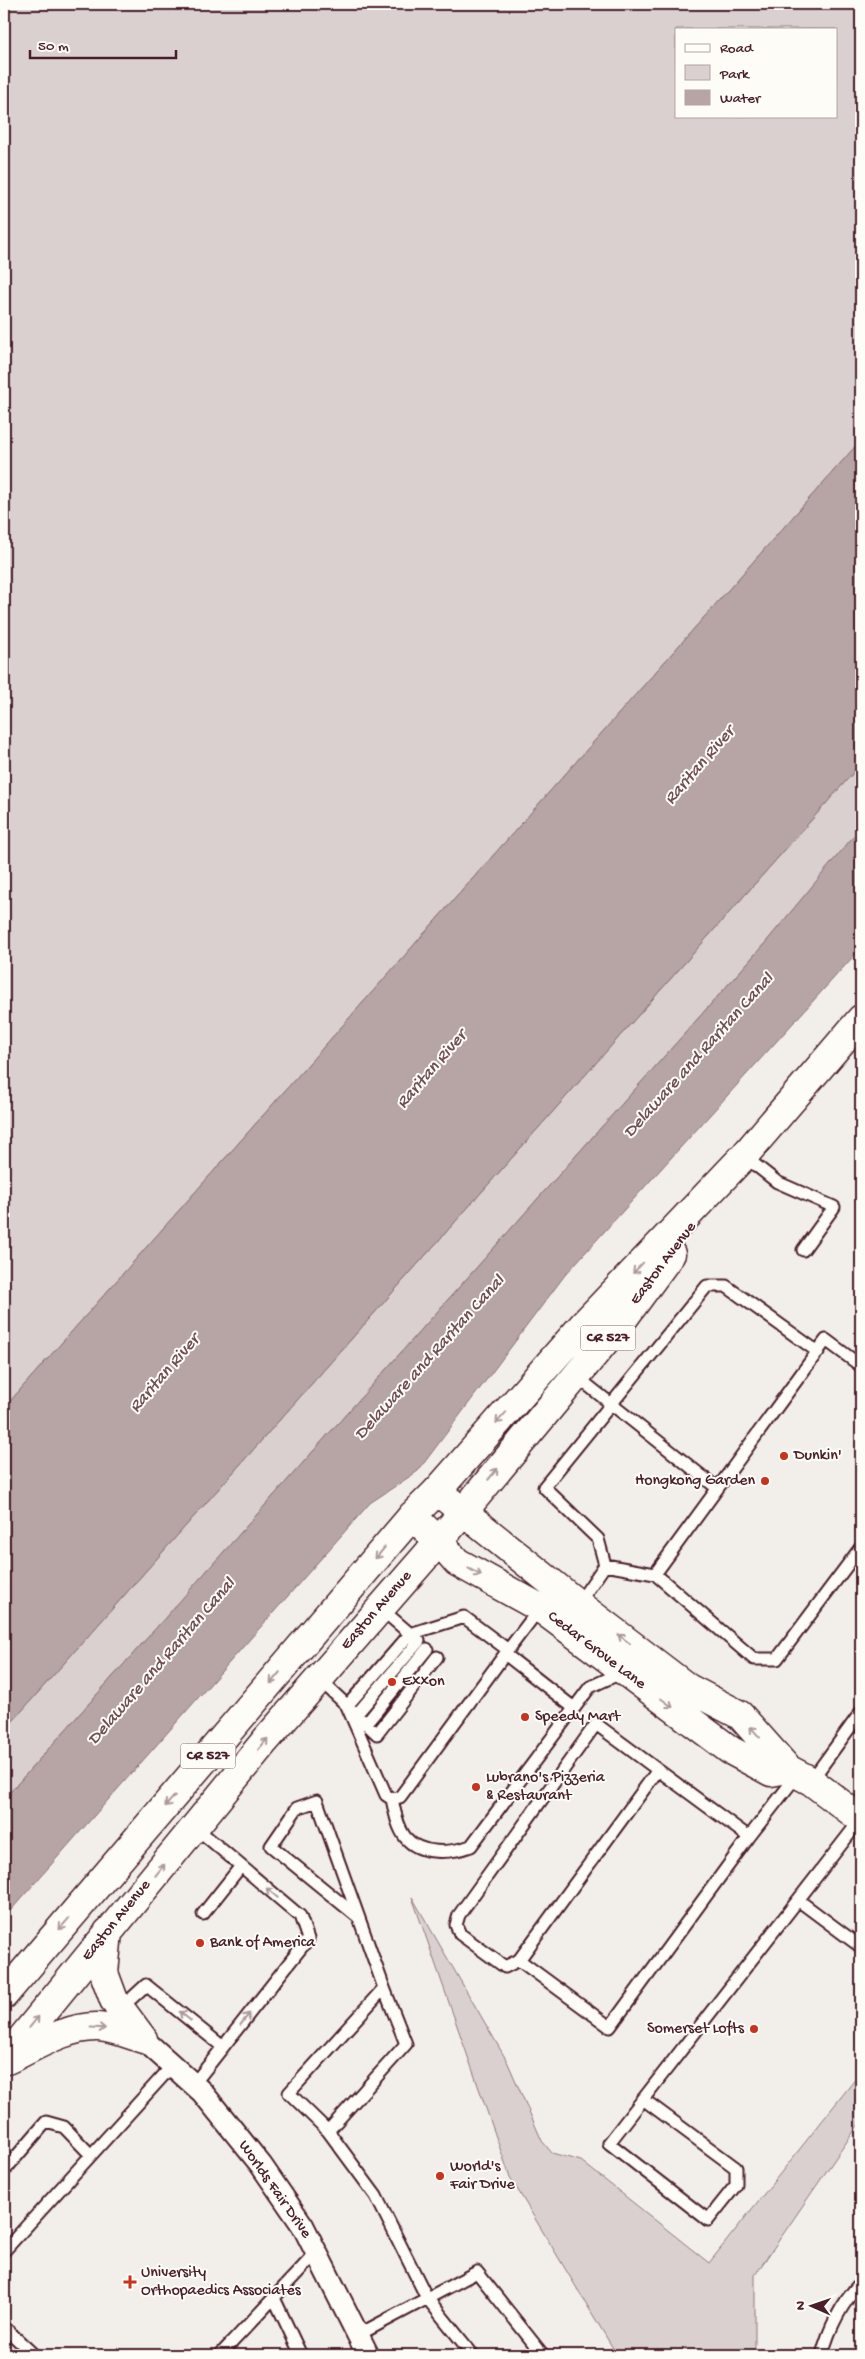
<svg xmlns="http://www.w3.org/2000/svg" width="865" height="2359" font-family="'Gochi Hand',sans-serif">
  <style>
    .green { fill: #d9d0cf; stroke: #92787d; fill-rule: evenodd }
    .water { fill: #b7a5a6; stroke: #8b6f75 }
    .lines { fill: none; stroke-linecap: round; stroke-linejoin: round }
    .service-casing { stroke: #4a1f2b; stroke-width: 15 }
    .minor-casing { stroke: #4a1f2b; stroke-width: 25 }
    .secondary-casing { stroke: #4a1f2b; stroke-width: 31 }
    .primary-casing { stroke: #4a1f2b; stroke-width: 31 }
    .service { stroke: #fdfcf7; stroke-width: 11 }
    .minor { stroke: #fdfcf7; stroke-width: 21 }
    .secondary { stroke: #fdfcf7; stroke-width: 28 }
    .primary { stroke: #fdfcf7; stroke-width: 28 }
    .oneway { stroke: #ac999b }
    .poi-dot { fill: #c8321e; stroke: #fdfcf7; stroke-width: 2 }
    .labels { text-anchor: middle; dominant-baseline: central; stroke-width: 4; stroke-linejoin: round; paint-order: stroke }
    .shield { fill: #fdfcf7; stroke: #806168; stroke-width: 1 }
    .shield-label { font-size: 15px; font-weight: bold; fill: #4a1f2b }
    .street-label { font-size: 16px; fill: #4a1f2b; stroke: #fdfcf7 }
    .poi-label { font-size: 16px; fill: #4a1f2b; stroke: #fdfcf7; text-anchor: start }
    .water-label { font-size: 18px; font-style: italic; fill: #704e56; stroke: #fdfcf7 }
  </style>
  <rect width="100%" height="100%" fill="#f2efeb"/>
  <filter id="ink" filterUnits="userSpaceOnUse"><feTurbulence type="fractalNoise" baseFrequency=".02" numOctaves="2"/><feDisplacementMap in="SourceGraphic" scale="10" xChannelSelector="R" yChannelSelector="G"/><feConvolveMatrix kernelMatrix="1 2 1 2 8 2 1 2 1" color-interpolation-filters="sRGB"/></filter>
  <g filter="url(#ink)">
    <path class="green" d="M4,4H861V440L4,1408ZM676,29H836V116H676Z
      M861,764V828L766,942L4,1799V1731Z
      M412,1897L507,2061L542,2141L552,2153L581,2161L709,2263L861,2072V2121L755,2275V2355H617L510,2177Z"/>
    <path class="water" d="M861,440V764L4,1731V1408Z
      M861,827V948L565,1275L418,1471L370,1503L4,1918V1799L766,942Z"/>
    <g class="lines">
      <g class="service-casing">
        <path id="service" d="M744,1156L777,1182L834,1207L803,1250
          M576,1376L717,1488
          M605,1565L598,1539L544,1487L707,1286H726L818,1352
          M655,1574L826,1340L861,1366
          M578,1604L605,1565L655,1574L754,1659H777L861,1547
          M380,1608L415,1638
          M464,1617L508,1650L400,1797L392,1799L386,1795L347,1706L410,1634Z
          M508,1650L540,1608
          M505,1654L574,1708
          M319,1679L377,1734L437,1657
          M356,1715L419,1641
          M366,1724L427,1649
          M811,1781L861,1712
          M392,1799C395,1812 397,1826 405,1837C420,1856 452,1853 471,1846L590,1687L623,1672
          M749,1837L610,2027L519,1960L658,1770L749,1837L798,1774
          M798,1900L861,1947
          M203,1914L241,1866
          M358,1917L271,1846L297,1808L317,1801L384,1988
          M519,1960L505,1967L460,1934L456,1925L459,1915L596,1724L658,1770
          M120,2009L146,1985L223,2047
          M193,2085L308,1939L300,1916L195,1827
          M643,2099L736,2168V2185L708,2220L609,2143L861,1819
          M328,2131L406,2044L384,1988L289,2093L328,2131L376,2196L427,2298L473,2355
          M4,2171L46,2122L64,2127L91,2155
          M4,2251L172,2066
          M274,2298L301,2355
          M4,2327L34,2355
          M358,2335L477,2272L543,2355
          M220,2355L316,2253
          M822,2355C829,2328 842,2303 861,2282"/>
      </g>
      <g class="minor-casing">
        <path id="minor" d="M143,2039L202,2092L261,2165L303,2226L368,2355"/>
      </g>
      <g class="secondary-casing">
        <path id="secondary" d="M437,1491L578,1604L688,1688L740,1715L788,1769L811,1781L861,1819
          M412,1516L439,1541L457,1562L540,1608L730,1750L771,1772L788,1769"/>
      </g>
      <g class="primary-casing">
        <path id="primary" d="M108,1932L104,1973L114,2000L143,2039
          M4,1995L412,1516L437,1491L583,1325L744,1156L861,1019
          M4,2060L265,1741L439,1541L621,1322L671,1254
          M7,2060C35,2047 66,2026 98,2027C114,2028 128,2034 143,2039"/>
      </g>
      <use href="#service" class="service"/>
      <use href="#minor" class="minor"/>
      <use href="#secondary" class="secondary"/>
      <use href="#primary" class="primary"/>
    </g>
    <defs><path id="oneway-shaft" d="M-6 0H5M1.5-3L5.5 0L1.5 3" fill="none" stroke-width="1.6" stroke-linecap="round" stroke-linejoin="round" transform="scale(1.25)"/></defs>
    <g class="oneway">
      <use href="#oneway-shaft" transform="translate(638 1268) rotate(134)"/>
      <use href="#oneway-shaft" transform="translate(501 1418) rotate(132)"/>
      <use href="#oneway-shaft" transform="translate(493 1474) rotate(-50)"/>
      <use href="#oneway-shaft" transform="translate(380 1553) rotate(130)"/>
      <use href="#oneway-shaft" transform="translate(475 1572) rotate(29)"/>
      <use href="#oneway-shaft" transform="translate(624 1639) rotate(-143)"/>
      <use href="#oneway-shaft" transform="translate(275 1678) rotate(130)"/>
      <use href="#oneway-shaft" transform="translate(667 1703) rotate(37)"/>
      <use href="#oneway-shaft" transform="translate(755 1732) rotate(-132)"/>
      <use href="#oneway-shaft" transform="translate(263 1744) rotate(-50)"/>
      <use href="#oneway-shaft" transform="translate(170 1801) rotate(131)"/>
      <use href="#oneway-shaft" transform="translate(160 1870) rotate(-51)"/>
      <use href="#oneway-shaft" transform="translate(272 1893) rotate(-140)"/>
      <use href="#oneway-shaft" transform="translate(64 1924) rotate(131)"/>
      <use href="#oneway-shaft" transform="translate(185 2016) rotate(-141)"/>
      <use href="#oneway-shaft" transform="translate(245 2019) rotate(-52)"/>
      <use href="#oneway-shaft" transform="translate(34 2022) rotate(-51)"/>
      <use href="#oneway-shaft" transform="translate(98 2028) rotate(3)"/>
    </g>
  </g>
  <g class="poi-dot">
    <circle cx="784" cy="1456" r="5"/>
    <circle cx="765" cy="1481" r="5"/>
    <circle cx="392" cy="1682" r="5"/>
    <circle cx="525" cy="1717" r="5"/>
    <circle cx="476" cy="1787" r="5"/>
    <circle cx="200" cy="1943" r="5"/>
    <circle cx="754" cy="2029" r="5"/>
    <circle cx="440" cy="2176" r="5"/>
    <path d="M127.5 2274.5h5v5h5v5h-5v5h-5v-5h-5v-5h5z"/>
  </g>
  <g class="labels">
    <g class="shield">
      <rect x="580.5" y="1325.5" width="55" height="25" rx="4"/>
      <rect x="180.5" y="1743.5" width="55" height="25" rx="4"/>
    </g>
    <g class="shield-label">
      <text x="608" y="1338">CR 527</text>
      <text x="208" y="1756">CR 527</text>
    </g>
    <g class="street-label">
      <text transform="translate(664 1264) rotate(-53)">Easton Avenue</text>
      <text transform="translate(377 1611) rotate(-49)">Easton Avenue</text>
      <text transform="translate(596 1651) rotate(37)">Cedar Grove Lane</text>
      <text transform="translate(117 1921) rotate(-51)">Easton Avenue</text>
      <text transform="translate(274 2190) rotate(55)">Worlds Fair Drive</text>
    </g>
    <g class="poi-label">
      <text x="794" y="1456">Dunkin'</text>
      <text x="755" y="1481" text-anchor="end">Hongkong Garden</text>
      <text x="402" y="1682">Exxon</text>
      <text x="535" y="1717">Speedy Mart</text>
      <text x="486" y="1778">Lubrano's Pizzeria<tspan x="486" dy="18">&amp; Restaurant</tspan></text>
      <text x="210" y="1943">Bank of America</text>
      <text x="744" y="2029" text-anchor="end">Somerset Lofts</text>
      <text x="450" y="2167">World's<tspan x="450" dy="18">Fair Drive</tspan></text>
      <text x="141" y="2273">University<tspan x="141" dy="18">Orthopaedics Associates</tspan></text>
    </g>
    <g class="water-label">
      <text transform="translate(700 766) rotate(-49)">Raritan River</text>
      <text transform="translate(699 1056) rotate(-48)">Delaware and Raritan Canal</text>
      <text transform="translate(432 1070) rotate(-49)">Raritan River</text>
      <text transform="translate(430 1358) rotate(-48)">Delaware and Raritan Canal</text>
      <text transform="translate(165 1374) rotate(-49)">Raritan River</text>
      <text transform="translate(162 1662) rotate(-49)">Delaware and Raritan Canal</text>
    </g>
  </g>
  <rect width="865" height="2359" fill="none" stroke="#fdfcf7" stroke-width="20"/>
  <rect x="10" y="10" width="845" height="2339" fill="none" stroke="#4a1f2b" stroke-width="2" filter="url(#ink)"/>
  <rect x="675" y="28" width="162" height="90" fill="#fdfcf7" stroke="#b5a4a5"/>
  <rect x="685" y="44" width="25" height="8" fill="#fdfcf7" stroke="#b5a4a5"/>
  <text x="720" y="52" font-size="15" fill="#4a1f2b">Road</text>
  <rect x="685" y="65" width="25" height="15" fill="#d9d0cf" stroke="#b5a4a5"/>
  <text x="720" y="78" font-size="15" fill="#4a1f2b">Park</text>
  <rect x="685" y="90" width="25" height="15" fill="#b7a5a6" stroke="#b5a4a5"/>
  <text x="720" y="102" font-size="15" fill="#4a1f2b">Water</text>
  <g transform="translate(812 2306) rotate(272)" stroke="#fdfcf7" stroke-width="4" paint-order="stroke">
  <path d="M0-4L9 19L0 12L-9 19Z" fill="#4a1f2b"/>
  <text y="-8" font-size="14" font-weight="bold" text-anchor="middle" fill="#4a1f2b">N</text>
  </g>
  <path d="M30 50v8h146v-8" fill="none" stroke="#4a1f2b" stroke-width="2.5"/>
  <text x="38" y="50" font-size="15" fill="#4a1f2b" stroke="#fdfcf7" stroke-width="4" paint-order="stroke">50 m</text>
</svg>
